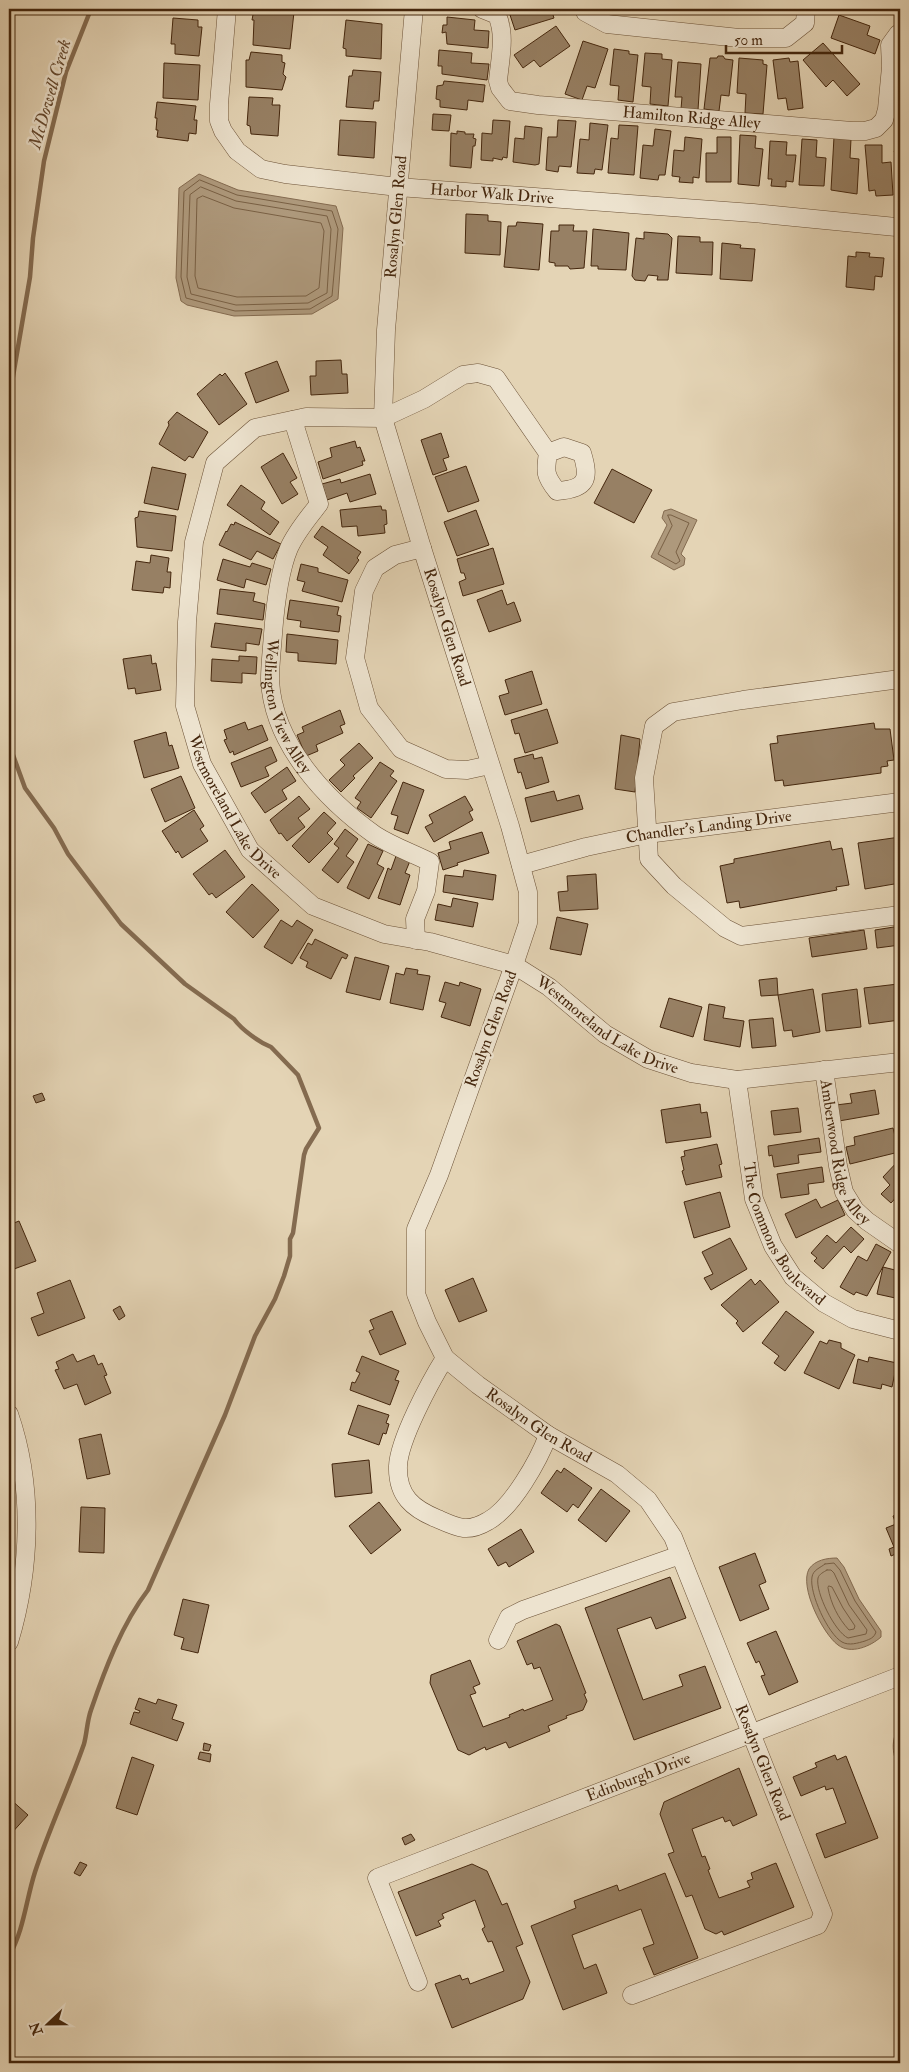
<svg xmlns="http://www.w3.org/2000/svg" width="909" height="2072" font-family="'IM FELL Double Pica',serif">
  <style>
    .water { fill: #ae997c; stroke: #846b50 }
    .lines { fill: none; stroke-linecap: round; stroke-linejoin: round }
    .shore { stroke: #796044; stroke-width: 1 }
    .stream { stroke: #846b50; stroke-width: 4.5 }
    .building { fill: #978064; stroke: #44260d }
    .minor-casing { stroke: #6c5237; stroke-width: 19 }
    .minor { stroke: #ede3cf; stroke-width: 18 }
    .labels { text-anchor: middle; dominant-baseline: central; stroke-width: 5; stroke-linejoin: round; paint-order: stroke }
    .street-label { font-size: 16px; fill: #44260d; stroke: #ede3cf }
    .water-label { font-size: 18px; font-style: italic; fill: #64482e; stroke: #ede3cf }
  </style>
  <rect width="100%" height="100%" fill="#e4d4b5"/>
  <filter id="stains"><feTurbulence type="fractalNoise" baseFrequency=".004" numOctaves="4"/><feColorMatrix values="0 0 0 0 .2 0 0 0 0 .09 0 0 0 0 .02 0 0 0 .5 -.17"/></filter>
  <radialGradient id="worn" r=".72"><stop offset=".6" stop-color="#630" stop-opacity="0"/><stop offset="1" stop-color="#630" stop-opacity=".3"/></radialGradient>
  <path class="water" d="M199,174L238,190L336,206L343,228L338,299L312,314L234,316L187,305L181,301L176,278L179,188Z
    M671,509L697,520L681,554L685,558L684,565L674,570L651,557L667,525L662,518L664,511Z
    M837,1558L844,1567L859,1599L881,1631V1637C871,1646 851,1655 838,1645C823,1634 799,1587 809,1569C815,1560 827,1558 837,1558Z
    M900,1726V1770C892,1756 890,1739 900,1726Z"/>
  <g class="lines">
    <path class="shore" d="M200,180L237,195L332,211L338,229L332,296L310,309L235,311L186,298L181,277L184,192Z
      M201,187L236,201L327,216L331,229L327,293L308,303L236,305L191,294L187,277L190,195Z
      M203,196L234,208L321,223L324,231L319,288L306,296L237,297L198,288L195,276L197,199Z
      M668,515H671L689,523L676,552L680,561L676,564L658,554L672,526Z
      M825,1564L834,1563L840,1570L855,1601L876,1632C874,1638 870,1639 865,1641C858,1643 849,1646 842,1642C828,1634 809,1593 812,1577C813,1570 820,1568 825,1564Z
      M827,1570H831L834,1573L849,1605L867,1630L866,1634L848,1638C835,1632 815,1592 818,1578C819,1574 824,1572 827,1570Z
      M829,1586L832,1587L843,1608L855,1626L854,1629L849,1630C838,1618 831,1604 828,1588Z"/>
    <path class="stream" d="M9,426L11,388L30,277L33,238L44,161L66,72L91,9
      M9,744L25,788L54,828L68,854L121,924L185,984L234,1019C242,1030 259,1042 271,1047L298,1075L319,1128L306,1149L304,1155L293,1233L290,1239V1256L284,1276L275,1299L255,1336L225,1415L148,1590C122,1624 105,1669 91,1710C87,1721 87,1733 84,1744C69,1787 49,1829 35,1872C26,1900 24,1930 9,1956"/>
  </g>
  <path class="building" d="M254,9L294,12L290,49L253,45L254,20H252Z
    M524,9H555L556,14L553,15L554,18L515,30L510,15L524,10Z
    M838,9H876V11Z
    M839,15L870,26L867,35L880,40L875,54L831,38Z
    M447,17L475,20L474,30L489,31L488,48L447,44L446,32L442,33L443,25H447Z
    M173,18L198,20V27H202L199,56L175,54V44H171Z
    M346,20L382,24L381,59L346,56V49L343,48Z
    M556,26L570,46L540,67L534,60L523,68L514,55Z
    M583,41L608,49L595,88L587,86L582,100L565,94Z
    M823,43L860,84L847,96L833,80L826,87L803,60Z
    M614,49L629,51V54L638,55L633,102L618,100L619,86L610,85Z
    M439,50L472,53L471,63L489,64L487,80L442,74V66H438Z
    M251,52L282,55V62L285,63L283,74L286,77L282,90L246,87V60H249Z
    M645,53L662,54V59L672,60L668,106L650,104L651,87L642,86Z
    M718,56H723L725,59L733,60L729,96L721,95L719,111L704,109L710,58H717Z
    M739,58L763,60V64L767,65L763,114L745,113L746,94L737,93Z
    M789,58L790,62L798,61L803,108L788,110L786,98L778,99L773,60Z
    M678,62L701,64L698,110L681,109L682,97H675Z
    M164,63L200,65L198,100L163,98Z
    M353,70L381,72L379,101H374L373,109L346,107L349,76H352Z
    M444,81L485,85L483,102L468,100L467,110L440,107V100L436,99L437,86L443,85Z
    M249,97L273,98L272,105H280L278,136L251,134L250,126L247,125Z
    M157,102L196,106L194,120H197L196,134L189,133L188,141L157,137L158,130H156L157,118H155Z
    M433,114L451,115L449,131L432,130Z
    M900,115V132L895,130Z
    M340,120L376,122L374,158L338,155Z
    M493,120L510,121L507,158L503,157L502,160L493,158V161L481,160L482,133L492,134Z
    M558,120L576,121L571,167L559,166L558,172L546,170L548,137H557Z
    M590,123L608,125L602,170L595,169L594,174L577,173L580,139L589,140Z
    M619,125L638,126L634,175L608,173L611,138L618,139Z
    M525,126L542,128L539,164L535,165L513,162L515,138L524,139Z
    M655,129L671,131L665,175H659L658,180L640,178L643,145L653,146Z
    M457,131L465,132V134H474L473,138L476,139L475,146H473L471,168L450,166L451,133L457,134Z
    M740,135L756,136L755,148L763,149L759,186L738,184Z
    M685,137L702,139L699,178L693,177V183L679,182L680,177L672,176L674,150L684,151Z
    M717,137H731V182H706V153H717Z
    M834,137L851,139L850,158L859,159L857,194L831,190Z
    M802,139L817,140L816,157L826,158L824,186L799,185Z
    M770,141L787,142L786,155H796L793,182L786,181V187L771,186L772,179H768Z
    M865,145H882V163L891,162L893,195L876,196L875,190L869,191Z
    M900,147V161L894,151Z
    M466,214L488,215V221L501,222L500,255L465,253Z
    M517,222L543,224L539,270L504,267L508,226H516Z
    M559,225H574L573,231H587L584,268L570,269L568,266H555V263L549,262L551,231H559Z
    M593,229L629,233L626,270L598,269V266H591Z
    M644,232L668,234L672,238L668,280H657L658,276L648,275L645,281L635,280L632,276L636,238L644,239Z
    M678,236L700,237V242H713L712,275L676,273Z
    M722,243L741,245L740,248L755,249L752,281L720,279Z
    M856,252L870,253L869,257L884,258L882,277L875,276L874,290L846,287L848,256L856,257Z
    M900,260V292L895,262Z
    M341,360L342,374H347L348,393L311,395L310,376H316V361Z
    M277,361L289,391L256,403L245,373Z
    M225,373L247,404L219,425L197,394L220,374L222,376Z
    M177,412L208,432L193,458L189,456L185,461L159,444L169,425L168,422Z
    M441,433L449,457L443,459L447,470L433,475L421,440Z
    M355,441L357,448L360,447L365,461H362L363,465L323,479L318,462L332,457L330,448Z
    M283,453L297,478L290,482L298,494L282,504L261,467Z
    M466,466L479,501L448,512L435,477Z
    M152,467L186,474L178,510L144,503Z
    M612,469L652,490L634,523L594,503Z
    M370,474L376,494L350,502L347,493L327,500L322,484L340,479L341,483Z
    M241,485L265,502L261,509L279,522L270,535L227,505Z
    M381,506L382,510H386L387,524L384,525L385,533L358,536L357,526L342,527L340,510Z
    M476,510L489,545L457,556L444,522Z
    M139,511L176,516L172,551L137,547L135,518L138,517Z
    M235,522L281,544L273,559L257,551L251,560L219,545L226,531L227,532L231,524L234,525Z
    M322,526L361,552L357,558L359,560L349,574L323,555L328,547L314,537Z
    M493,548L504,584L463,596L459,582L466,579L464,573H461L457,559Z
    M151,555L169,558L167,572H171L170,588L164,587L163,593L132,590L136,561L150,563Z
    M223,559L250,567L252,563L271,569L266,585L246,579L244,588L217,580Z
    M301,564L318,568V572L348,580L342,602L302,591L305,582L297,580Z
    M220,589L255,593L253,601L265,604L263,620L217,614Z
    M502,590L507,605L514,602L521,621L489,632L477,600Z
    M290,600L339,607L337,615L341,616L339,632L300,627L301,621L287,619Z
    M215,623L262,629L259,645L246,643V651L211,647Z
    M287,634L338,640L336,664L298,661V653L286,652Z
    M151,655L152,664L156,663L161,690L136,694L135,688L128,689L123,659Z
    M239,656L257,657L256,674L242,673V683L211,681L212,659L239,661Z
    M532,671L542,704L505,715L499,696L509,693L505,680Z
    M547,709L558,743L525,753L519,733L515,734L511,720Z
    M340,710L345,724L340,726L343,733L316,745L318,751L306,756L297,735L304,732L302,727Z
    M245,722L248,730L262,725L268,740L234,755L233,751L230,753L224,740L227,739L224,730Z
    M874,723L875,729H890L894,760L887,761L888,766L881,767V773L784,786L783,780L775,781L770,744L778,743L777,736Z
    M166,732L169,746L172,745L179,768L144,778L134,741Z
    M621,735L640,739L635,792L615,789Z
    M359,743L373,758L353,776L355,778L341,792L329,780L345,765L340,760Z
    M271,747L277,761L265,767L269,776L241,787L231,763Z
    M533,754L534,759L542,757L549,782L526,789L521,772L518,773L514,759Z
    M380,762L394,771L390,776L397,781L371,818L357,808L361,802L355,798Z
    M287,767L296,781L282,790L287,799L265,813L251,793Z
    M181,776L195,808L165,822L151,789Z
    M403,782L424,790L408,834L394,829L398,816L391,814Z
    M554,791L557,801L579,795L583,809L531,822L525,798Z
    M299,796L310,809L298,818L305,827L287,841L281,833L279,834L270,820Z
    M465,796L473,810L469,812L473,820L434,842L425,827L433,823L429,815Z
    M194,810L204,826L200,829L208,841L182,858L178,851L176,853L162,831Z
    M324,812L336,823L327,833L333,839L309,863L292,846Z
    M345,829L358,839L346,856L354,862L338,883L322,870L339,848L334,844Z
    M482,832L489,853L457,863L458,865L443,870L438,853L451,849L449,842Z
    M900,837V883L865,889L858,843Z
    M830,841L832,850L842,848L849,885L836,887L837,890L740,908L739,901L727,903L720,866L734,863V859Z
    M368,844L383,851L377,864L384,868L369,899L347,888Z
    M225,850L245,877L216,898L212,893L209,895L193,874Z
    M396,856L410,861L405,873L410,875L400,905L378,898L388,868L391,870Z
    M464,870L496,875L493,900L443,892L445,875L463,877Z
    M596,874L598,909L560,911L558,892L568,891L567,876Z
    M252,884L279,910L253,938L226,912Z
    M453,898L478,903L473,927L435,920L438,904L451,907Z
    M557,917L588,924L581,955L550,949Z
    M281,920L292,927L297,920L313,930L292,964L264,947Z
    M900,926V945L877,948L875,930Z
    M864,930L867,949L812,957L809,938Z
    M315,939L348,955L346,959L342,957L331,979L306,967L308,962L300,958L308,943L312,945Z
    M355,957L389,966L380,1000L346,992Z
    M406,968L418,970L417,974L430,976L423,1010L390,1003L396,973L404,975Z
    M777,978L778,995L761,996L759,980Z
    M445,982L459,986L460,982L481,989L470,1026L441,1017L446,1003L439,1001Z
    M898,984L900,1020L869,1024L864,988Z
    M813,989L820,1032L793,1037L792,1030L784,1031L778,995Z
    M857,989L861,1027L826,1031L822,994Z
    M669,998L702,1007L693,1037L660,1027Z
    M709,1004L725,1007L723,1018L744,1021L740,1047L704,1040Z
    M773,1018L776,1046L752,1048L749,1020Z
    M875,1090L879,1114L839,1121L836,1105L852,1103L850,1094Z
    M42,1093L45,1100L36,1103L33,1096Z
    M700,1104L701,1113L707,1112L711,1137L666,1143L661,1110Z
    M798,1108L801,1132L774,1135L771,1111Z
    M893,1128L899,1152L850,1164L846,1147L855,1145L854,1137Z
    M819,1138L821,1152L798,1155L799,1163L774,1167L772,1155L769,1156L768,1146Z
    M717,1144L722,1164L719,1165L722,1177L686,1185L682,1171L684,1170L681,1157L685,1156L684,1151Z
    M900,1159V1193L891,1203L881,1194L890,1185L883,1177Z
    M822,1167L824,1182L808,1184L809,1194L781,1198L777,1174Z
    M720,1192L730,1227L694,1238L684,1202Z
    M816,1199L821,1208L838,1200L845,1215L796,1238L785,1214Z
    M19,1221L36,1261L14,1269L9,1255V1225Z
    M851,1227L864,1239L851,1253L844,1246L823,1269L814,1261L817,1258L811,1253L827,1235L836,1243Z
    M730,1238L747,1269L711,1290L704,1278L713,1274L702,1252Z
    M876,1244L891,1252L867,1296L856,1292L854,1295L840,1287L858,1256L867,1261Z
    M899,1256L900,1299L877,1294L883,1267L895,1270Z
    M473,1278L487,1311L459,1322L445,1290Z
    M751,1279L755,1285L760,1280L779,1302L743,1332L736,1323L738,1321L721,1305Z
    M70,1280L85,1318L38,1336L31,1318L44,1313L37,1293Z
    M120,1306L125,1316L119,1320L113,1310Z
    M392,1311L406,1344L380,1355L369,1331L374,1329L370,1320Z
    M786,1311L814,1332L785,1371L774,1363L779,1356L762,1343Z
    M829,1340L841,1343V1348L855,1355L839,1389L804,1373L820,1341L827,1344Z
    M73,1354L77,1362L94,1355L98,1365L102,1363L107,1375L104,1376L111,1393L85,1405L77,1384L64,1389L55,1370L59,1369L56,1362Z
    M362,1356L399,1371L395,1380L399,1381L390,1405L350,1390L352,1382L355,1383L360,1373L356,1371Z
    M869,1357L897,1363L892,1387L882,1384L881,1389L853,1383L858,1359L868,1362Z
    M358,1405L389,1415L386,1423L389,1424L386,1434L383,1433L379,1445L348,1434Z
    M101,1434L110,1474L87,1479L79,1439Z
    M369,1460L372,1493L335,1497L332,1464Z
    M564,1468L592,1488L578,1508L573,1504L567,1512L541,1493L557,1470L561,1473Z
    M601,1489L630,1511L606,1542L578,1520Z
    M379,1502L401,1530L371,1554L349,1526Z
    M81,1507L105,1508L104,1553L79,1552Z
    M900,1513V1552L891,1556L889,1549L894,1547L886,1528L896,1524L893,1516Z
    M521,1529L534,1552L509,1567L506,1562L498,1566L488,1549Z
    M755,1553L766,1582L759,1585L769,1609L740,1621L719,1567Z
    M670,1577L686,1618L656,1629L651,1617L617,1629L643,1700L683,1686L679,1675L705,1666L721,1708L634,1740L585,1608Z
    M183,1599L209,1605L198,1653L181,1649L184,1638L174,1635Z
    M556,1624L560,1626L586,1693L584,1694L587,1701L583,1710L566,1716L567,1718L548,1726L550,1731L509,1748L506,1742L486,1750L485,1747L469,1755L458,1750L430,1683L431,1675L470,1660L480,1684L473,1687L476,1693L470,1695L483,1727L510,1717L509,1715L523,1709L524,1711L553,1700L540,1667L534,1669L532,1663L527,1665L517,1641Z
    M776,1631L798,1682L769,1695L761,1676L765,1675L759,1661L756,1663L747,1643Z
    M139,1698L156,1704L158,1699L177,1705L172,1719L184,1723L177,1741L130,1724L134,1712L139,1713L140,1711L135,1709Z
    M204,1743L211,1745L209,1751L203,1750Z
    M200,1752L211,1754L210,1762L198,1759Z
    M835,1755L837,1760L846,1756L878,1838L825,1858L816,1834L846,1823L833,1788L826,1790L825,1786L801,1796L793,1777L817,1767L815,1763Z
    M132,1757L154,1765L137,1815L116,1808Z
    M739,1768L757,1815L733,1826L730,1820L725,1822L723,1817L692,1829L702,1857L705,1856L710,1869L708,1870L719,1898L750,1887L747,1881L753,1879L751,1873L776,1863L794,1907L724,1935L722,1931L716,1934L705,1929L692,1895L686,1897L668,1854L674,1852L660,1814L664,1802Z
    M9,1798L28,1815L9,1836Z
    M411,1834L415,1840L405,1845L402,1838Z
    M80,1862L87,1865L80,1876L74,1873Z
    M472,1864L487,1871L502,1905L507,1903L523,1944L516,1947L530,1982L523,1999L452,2028L435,1984L460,1975L462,1980L468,1978L470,1984L504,1971L492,1941L488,1942L482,1929L485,1927L475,1900L442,1914L444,1918L438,1921L441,1926L416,1936L398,1892Z
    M665,1873L698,1958L654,1975L643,1948L654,1944L641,1909L572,1935L584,1969L596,1964L607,1993L563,2010L531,1926L576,1908L574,1901L617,1885L619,1891Z"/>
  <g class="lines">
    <g class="minor-casing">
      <g id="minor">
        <path id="s1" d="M227,9L219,104V121L223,131L237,151L261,169L285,174L398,187L753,213L896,227L900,226"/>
        <path id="s2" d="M414,9L386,330L383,418L422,548L510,826L528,892V923L514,965L439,1175L416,1229V1294L427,1322L445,1358L478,1385L548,1435L617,1474L648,1500L673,1537L823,1914L818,1925L632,1995"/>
        <path id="s3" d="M482,9L497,15C506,35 500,59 498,81L500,88L510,101L538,105L852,131H865L876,128L884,120L887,109L891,67L890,45L898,34L900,33"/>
        <path d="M584,9L585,12L607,24L739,38H786L805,23L806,9"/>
        <path id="s4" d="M293,420L319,504C308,518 296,532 289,548C279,572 275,608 273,634C272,649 270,665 270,680C273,744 326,800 375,835C392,846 412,853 430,862L426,891L415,919L416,940"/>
        <path id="s5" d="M548,453L564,447L582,453C590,479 587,489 557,491C545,476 545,472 548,453L496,378L478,373L463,375L424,399L383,418L306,417L255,428L215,463L194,542L187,622L185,706L202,764L250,850L313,906L384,934L430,942L514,965L549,987L605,1034L648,1059L691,1073L737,1080L900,1062"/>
        <path d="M422,548L395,555L375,568L364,591L355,658L369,708L401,749L446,769L467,770L490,765"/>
        <path d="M900,679L743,700L673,712L654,726L644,778L649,859L674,886L725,928L741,936L900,915"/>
        <path id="s6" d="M521,865L586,847L647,834L900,802"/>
        <path id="s7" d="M824,1070L838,1166L844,1192L855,1210L867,1221L900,1244"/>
        <path id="s8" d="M737,1080L754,1199L773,1246L793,1277L824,1303L853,1319L900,1331"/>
        <path d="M445,1358C430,1382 399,1440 398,1466C397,1496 413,1509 438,1519C458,1528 468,1533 488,1521C512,1508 539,1460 548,1435"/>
        <path d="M9,1414C34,1486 31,1569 9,1642"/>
        <path d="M498,1640L509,1617L523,1610L680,1555"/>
        <path id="s9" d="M418,1982L377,1878L900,1676"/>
      </g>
    </g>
    <use href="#minor" class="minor"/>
  </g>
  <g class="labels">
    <g class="street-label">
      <text stroke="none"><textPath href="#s3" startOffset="289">Hamilton Ridge Alley</textPath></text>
      <text stroke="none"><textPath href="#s1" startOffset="410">Harbor Walk Drive</textPath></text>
      <text transform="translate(396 217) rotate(-85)">Rosalyn Glen Road</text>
      <text stroke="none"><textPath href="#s2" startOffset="629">Rosalyn Glen Road</textPath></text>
      <text stroke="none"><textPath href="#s4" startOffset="305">Wellington View Alley</textPath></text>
      <text stroke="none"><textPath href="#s5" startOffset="894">Westmoreland Lake Drive</textPath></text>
      <text stroke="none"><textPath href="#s6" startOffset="192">Chandler's Landing Drive</textPath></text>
      <text stroke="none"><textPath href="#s5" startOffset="1345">Westmoreland Lake Drive</textPath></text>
      <text transform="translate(491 1029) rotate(-70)">Rosalyn Glen Road</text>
      <text stroke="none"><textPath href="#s7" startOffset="86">Amberwood Ridge Alley</textPath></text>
      <text stroke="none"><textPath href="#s8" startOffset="165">The Commons Boulevard</textPath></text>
      <text stroke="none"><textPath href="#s2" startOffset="1514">Rosalyn Glen Road</textPath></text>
      <text stroke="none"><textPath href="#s2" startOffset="1934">Rosalyn Glen Road</textPath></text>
      <text stroke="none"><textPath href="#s9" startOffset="392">Edinburgh Drive</textPath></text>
    </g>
    <g class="water-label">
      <text transform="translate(50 94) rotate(-74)">McDowell Creek</text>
    </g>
  </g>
  <rect width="909" height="2072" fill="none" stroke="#e4d4b5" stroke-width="30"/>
  <rect x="10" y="10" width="889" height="2052" fill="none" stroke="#44260d" stroke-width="2.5"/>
  <rect x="15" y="15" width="879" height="2042" fill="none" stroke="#44260d"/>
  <g transform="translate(48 2024) rotate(248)" stroke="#ede3cf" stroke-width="4" paint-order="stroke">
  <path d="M0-4L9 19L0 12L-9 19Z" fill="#44260d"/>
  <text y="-8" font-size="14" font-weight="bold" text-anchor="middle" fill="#44260d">N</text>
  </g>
  <path d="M726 45v8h116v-8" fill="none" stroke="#44260d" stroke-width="2.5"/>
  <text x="734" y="45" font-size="15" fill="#44260d" stroke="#ede3cf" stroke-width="4" paint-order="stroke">50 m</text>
  <rect width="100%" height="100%" filter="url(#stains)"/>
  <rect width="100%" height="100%" fill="url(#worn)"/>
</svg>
